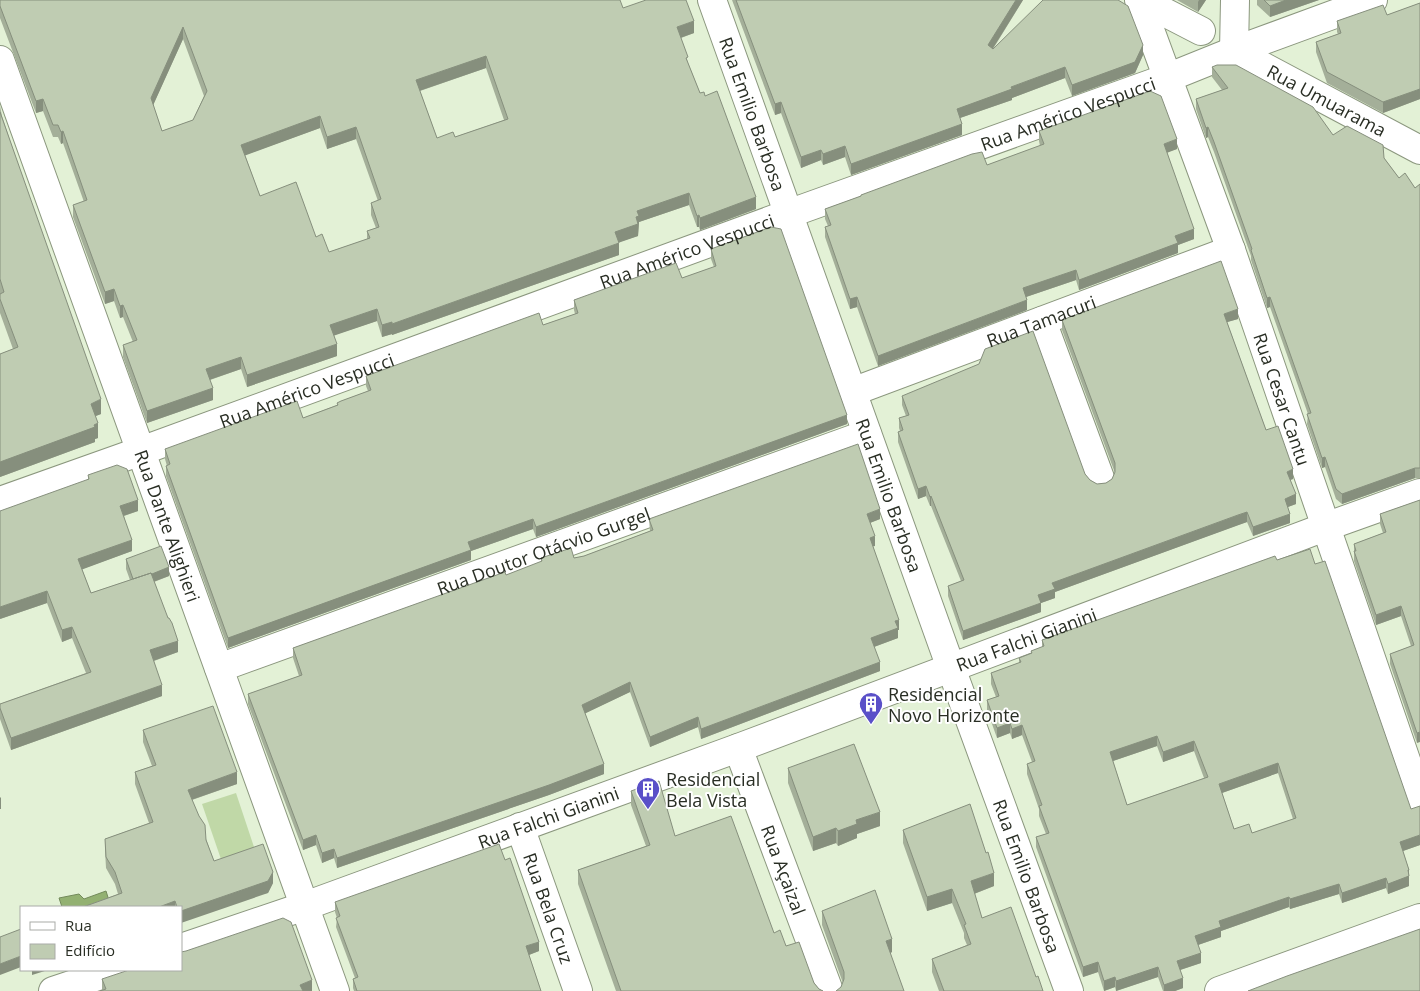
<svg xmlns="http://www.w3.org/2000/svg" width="1420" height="991" font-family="'Open Sans',sans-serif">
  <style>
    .green { fill: #c0d8a7 }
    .water { fill: #93b172; stroke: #738a5b }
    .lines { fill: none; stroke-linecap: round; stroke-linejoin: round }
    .minor-casing { stroke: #8b977e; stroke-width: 30 }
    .minor { stroke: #fff; stroke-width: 28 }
    .wall { fill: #a4af99; fill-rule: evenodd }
    .shaded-wall { fill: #868f7d }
    .building { fill: #bfccb2; stroke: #868f7d; fill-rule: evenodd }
    .labels { text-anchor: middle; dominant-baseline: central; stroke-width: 4; stroke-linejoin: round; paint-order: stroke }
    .street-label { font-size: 18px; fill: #292e24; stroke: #fff }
    .poi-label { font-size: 18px; fill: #292e24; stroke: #fff; text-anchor: start }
  </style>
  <rect width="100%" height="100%" fill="#e3f1d6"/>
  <path class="green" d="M236,793L256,853L223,865L202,804Z"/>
  <path class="water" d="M106,891L111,907H62L59,898L79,894L84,899Z"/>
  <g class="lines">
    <g class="minor-casing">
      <g id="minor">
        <path id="s1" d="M712,0L951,668L1069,991"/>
        <path id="s2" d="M1139,0L1231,250L1420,801"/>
        <path d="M1141,0L1201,31"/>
        <path id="s3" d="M1234,51L1420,150"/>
        <path d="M1234,51L1235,0"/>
        <path id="s4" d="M0,60L335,991"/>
        <path d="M1042,321L1100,478"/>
        <path id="s5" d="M852,392L1231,250"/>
        <path id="s6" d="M0,501L141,451L788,214L1167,78L1234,51L1373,0"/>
        <path id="s7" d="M219,668L867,434"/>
        <path id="s8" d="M738,748L829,991"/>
        <path id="s9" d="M520,827L578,991"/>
        <path id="s10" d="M181,948L305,906L738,748L1325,527L1420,493"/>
        <path d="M53,991L116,970"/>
        <path d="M1219,991L1420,918"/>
      </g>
    </g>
    <use href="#minor" class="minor"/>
  </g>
  <path class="wall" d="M0,0L623,8L694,33L681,38L688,63L700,93L756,209L700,230L699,227H697L689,205L639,222L638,236L619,242V255L392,335V334L382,337L377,321L334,335L337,356L247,387L241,369L210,380L213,400L147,423L123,357V345L133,342L123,317L120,318L114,301L105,304L73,217V205L84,202L63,143L61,144L58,137H53L43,111L36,113L0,18ZM183,39L204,96L193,120L162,131L153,105ZM486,68L504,120L455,137L437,138L420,91ZM320,128L327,149L356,139L378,201L371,203V215L376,228L367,231V239L329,252L316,237L260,196L245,155Z
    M732,0H1023L993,49L1143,55L1135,73L1072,96L1065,78L1012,98V100L960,118L962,135L851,175L845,157L823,165L821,160L801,168L781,113L775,115Z
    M1177,0H1206L1198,12Z
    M1257,0H1319L1270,17L1257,5Z
    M1420,3V99L1383,113L1327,83L1316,52V42L1338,34L1337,32V21L1387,15Z
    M1212,67L1333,135L1384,158L1399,178L1415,188L1420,184V478H1415L1342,504L1336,499L1325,467L1322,468L1307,424L1308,414L1270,307L1267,308L1251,260V256L1214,152L1208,137L1206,138L1196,109V99L1222,90L1212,77Z
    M0,106L2,116L101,414L95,416L98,438L95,439V442L0,477V354L13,349L0,313Z
    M1039,131L1177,149L1167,152L1194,239L1178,245V253L1079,290L1076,280L1026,297L1027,310L878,366L857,307L850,309L825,237V227L828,226L825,219V209L861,196V195L987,165L1040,146L1039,141Z
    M711,249L847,424L536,537L533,529L471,551V560L228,648L166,476V466H167L165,459V449L303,418L337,405V403L368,391L366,386V376L543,325L575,314L574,310V300L682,278L714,267L711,259Z
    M1238,319L1227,322L1266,430L1293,479L1290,480L1296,504L1288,507L1290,523L1253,536L1247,522L1238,525L1055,592V598L1041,603V612L963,640L948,596V586L961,581L931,506H930L926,496L918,499L898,442V432L900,431L899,428V418L906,416L902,405V396L1085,474L1090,480L1097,484L1106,483L1112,479L1115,473L1062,330V320Z
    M88,475L138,511L124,516L132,551L82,569L91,593L130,580L126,569V559L169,576L154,582L178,652L154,661L162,696L11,750L0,719V704L86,673L72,638L62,642L47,603L0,619L88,479Z
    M1420,500L1417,743L1390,664V654L1411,646L1401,616L1376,625L1354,561V544L1383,533L1380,524V514Z
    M649,519H880L870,523L875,546H873L899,630H898V638L874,647L880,671L701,739L698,727L650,747L630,692L585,713L604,774L549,795L337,868L334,858L322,863L316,845L303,850L248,704V694L299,676L293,658V648L506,575L541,562V558H574L584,556L650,531Z
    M1277,560L1315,564L1420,845L1403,851L1409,870V886L1388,894L1386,888L1342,903L1339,894L1290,909L1289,907L1221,931V937L1198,945L1201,963L1180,970L1183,988L1175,991H1163L1158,977L1116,991L1115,987L1104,991L1098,972L1083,977L1036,847V837L1046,834L1039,816V809L1027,774V764L1032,762L1022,735L1012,739L1010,733L997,738L987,710V700L996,697L991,684V673L1019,663V658L1031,654V651L1042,647V640ZM1157,746L1163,762L1194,751L1204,778L1127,805L1113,761ZM1278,773L1293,819L1252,833L1234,829L1222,793Z
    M143,730L237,784L192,800L214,861L273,883L268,893L181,907H83L118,894L115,884L106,868L105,850V839L149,823L135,784V772L152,766L143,742Z
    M788,768L880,826L857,834V838L838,846L836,843L813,851L788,783Z
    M631,791L675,836L774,933L786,946L819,989L823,991H616L578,884V870L646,846L631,805Z
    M903,830L994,886L974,894L982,918L1036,977L1043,991H939L932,972V959L967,945L964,938V933L952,903L927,911L903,843Z
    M335,902L539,951L529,955L541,991H354L353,988V979L355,978L336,927L337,918L335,912Z
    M822,911L892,952L841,987L843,983L822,925Z
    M102,979L312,991L102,990Z"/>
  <path class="shaded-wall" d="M1016,0H1023L988,56V45Z
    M1199,0H1206L1198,12V2Z
    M1286,0H1319L1270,17V6Z
    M694,21V33L677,39V27Z
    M183,27V39L151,110V98Z
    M1143,45V55L1135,73L1072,96V85Z
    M486,56V68L416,92V80Z
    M1065,67V78L1012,98V100L957,119V109L1011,87Z
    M1420,89V99L1383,113V102Z
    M43,99V111L36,113V101Z
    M781,102V113L775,115V104Z
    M320,116V128L241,157V145Z
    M962,124V135L851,175V164Z
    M356,127V139L327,149V137Z
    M1208,127V137L1206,138V128Z
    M63,131V143L61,144V132Z
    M1177,139V149L1164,154V144Z
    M845,146V157L823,165V154Z
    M821,150V160L801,168V157Z
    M689,193V205L639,222L638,236L615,244V232L636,217L637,211Z
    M756,197V209L700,230V218Z
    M699,215V227H697V216Z
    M1194,229V239L1178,245V253L1079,290V280L1175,236Z
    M619,243V255L392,335V324Z
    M1076,270V280L1023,298V288Z
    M114,289V301L105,304V292Z
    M857,297V307L850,309V299Z
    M1270,297V307L1267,308V298Z
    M1027,300V310L878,366V356Z
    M123,305V317L120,318V306Z
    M377,309V321L330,337V325Z
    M1238,309V319L1224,323V314Z
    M392,322V334L382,337V325Z
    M337,344V356L247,387V375Z
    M241,357V369L206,381V369Z
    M213,388V400L147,423V411Z
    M101,399V414L91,418V404Z
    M847,415V424L536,537V527Z
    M98,423V438L95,439V442L0,477V462Z
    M1325,457V467L1322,468V458Z
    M1415,468V478L1342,504V494Z
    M1293,469V479L1287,481V472Z
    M926,486V496L918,499V489Z
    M1296,494V504L1285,508V499Z
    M931,496V506H930V497Z
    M138,500V511L120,517V506Z
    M880,509V519L867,524V514Z
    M1247,512V522L1055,592V598L1041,603V612L963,640V631L1038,595L1052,583Z
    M1290,514V523L1253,536V527Z
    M533,519V529L471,551V560L228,648V638L468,542Z
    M875,536V546L870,547V538Z
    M132,540V551L78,571V559Z
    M169,567V576L134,589V580Z
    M47,591V603L0,619V607Z
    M1401,606V616L1376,625V615Z
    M899,620V630H898V638L871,648V638L895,621Z
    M72,627V638L62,642V630Z
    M178,641V652L150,662V650Z
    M880,662V671L701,739V729Z
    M630,682V692L582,715V705Z
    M162,685V696L11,750V738Z
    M698,717V727L650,747V737Z
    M1010,723V733L997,738V728Z
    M1022,725V735L1012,739V729Z
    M1420,732V742L1417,743V733Z
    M1157,736V746L1110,762V752Z
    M1194,741V751L1163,762V752Z
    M1278,763V773L1219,794V784Z
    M604,764V774L549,795L337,868V858Z
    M237,772V784L188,801V790Z
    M1,797V809H0V798Z
    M880,812V826L857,834V838L838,846V831L856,820Z
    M836,828V843L813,851V837Z
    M316,835V845L303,850V840Z
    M1420,835V845L1400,852V842Z
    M334,849V858L322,863V853Z
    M1408,870H1409V886L1388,894V884Z
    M273,872V883L268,893L181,923V911Z
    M994,873V886L971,895V881Z
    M1386,878V888L1342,903V893Z
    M1339,884V894L1290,909V899Z
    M952,889V903L927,911V897Z
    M1289,897V907L1221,931V937L1195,946V936L1219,921Z
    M175,901V907H159Z
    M892,939V952L886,955V941Z
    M539,942V951L526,956V946Z
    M1201,953V963L1177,971V961Z
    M21,956V967L0,975V964Z
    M1098,962V972L1083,977V967Z
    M1158,967V977L1116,991V981Z
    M32,970H48L32,975Z
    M1115,977V987L1104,991V981Z
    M1183,978V988L1175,991H1164V985Z
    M312,980V991H300V985Z"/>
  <path class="building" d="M0,0H620L623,8L646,0H686L694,21L677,27L688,57L686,58L700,93L704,92L705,96L717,91L756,197L700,218L699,215L697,216L689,193L637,211L639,216L636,217L638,224L615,232L619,243L392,324V322L382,325L377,309L330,325L337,344L247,375L241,357L206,369L213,388L147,411L123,345L137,340L123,305L120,306L114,289L105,292L73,205L87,200L63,131L61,132L58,125H53L43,99L36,101L0,6ZM183,27L207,91L193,120L162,131L151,98ZM486,56L508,119L455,137L453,132L437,138L416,80ZM320,116L327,137L356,127L381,199L371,203L379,227L367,231L370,238L329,252L322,234L316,237L296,182L260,196L241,145Z
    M736,0H1016L988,45L993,49L1043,0H1118L1128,6L1143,45L1135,62L1072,85L1065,67L1011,87L1012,89L957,109L962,124L851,164L845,146L823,154L821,150L801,157L781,102L775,104Z
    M1264,0H1286L1270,6Z
    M1420,3V89L1383,102L1327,72L1316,42L1341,33L1337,21L1383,5L1387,15Z
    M1217,65H1236L1313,107L1333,135L1347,126L1383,145L1384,158L1399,178L1405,173L1415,188L1420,184V468H1415L1342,494L1336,489L1325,457L1322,458L1307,414L1311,413L1270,297L1267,298L1251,250L1252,249L1214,142L1208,127L1206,128L1196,99L1228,88L1212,67Z
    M1150,91L1161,96L1177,139L1164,144L1194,229L1175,236L1178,243L1079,280L1076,270L1023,288L1027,300L878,356L857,297L850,299L825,227L831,225L825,209L861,196V195L972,154L982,152L987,165L1044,144L1039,131Z
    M0,112L101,399L91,404L98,423L94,425L95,427L0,462V354L18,347L0,299V294L4,292L0,279Z
    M771,227L781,229L847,415L536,527L533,519L468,542L471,550L228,638L166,466L170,464L165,449L297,401L303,418L338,405L337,403L341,401L371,390L366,376L539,313L543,325L578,313L574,300L676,263L682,278L716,266L711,249Z
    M1221,261L1238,309L1224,314L1266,430L1278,426L1293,469L1287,472L1296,494L1285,499L1290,514L1253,527L1247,512L1238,515L1052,583L1055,589L1038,595L1041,603L963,631L948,586L964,580L931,496L930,497L926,486L918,489L898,432L903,430L899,418L909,415L902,396L979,364L985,349L1033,331L1085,474L1090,480L1097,484L1106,483L1112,479L1115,472V463L1062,320Z
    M858,444L880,509L867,514L875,536L870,538L899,620L895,621L898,628L871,638L880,662L701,729L698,717L650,737L630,682L582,705L604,764L549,785L337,858L334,849L322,853L316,835L303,840L248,694L302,675L293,648L505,572L506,575L542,561L541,558L571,548L574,558L584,556L653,530L649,519Z
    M117,465L127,469L138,500L120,506L132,540L78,559L91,593L151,573L168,618H169L172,623L178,641L150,650L162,685L11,738L0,708V704L91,672L72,627L62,630L47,591L0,607V511L89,479L88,475Z
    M1420,500V732L1417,733L1390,654L1414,645L1401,606L1376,615L1354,551H1356L1354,544L1386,532L1380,514Z
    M161,546L169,567L152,574L151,573L133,579L126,559Z
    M1310,549L1315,564L1325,561L1411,809L1420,806V835L1400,842L1409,870H1408L1409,876L1388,884L1386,878L1342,893L1339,884L1290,899L1289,897L1219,921L1221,927L1195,936L1201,953L1177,961L1183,978L1164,985L1158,967L1116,981L1115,977L1104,981L1098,962L1083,967L1036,837L1049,833L1039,806L1042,805L1027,764L1035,761L1022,725L1012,729L1010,723L997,728L987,700L999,696L991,673L1021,662L1019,658L1032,653L1031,651L1044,646L1042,640L1275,556L1277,560ZM1157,736L1163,752L1194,741L1208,777L1127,805L1110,752ZM1278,763L1296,818L1252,833L1249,824L1234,829L1219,784Z
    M213,706L237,772L188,790L199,816L205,825L206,840L214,861L263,844L273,872L268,881L181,911V907H177L175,901L159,907H83L122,893L115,872L106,857L105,839L153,822L135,772L156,765L143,730Z
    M854,744L880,812L856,820L857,824L838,831L836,828L813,837L788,768Z
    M659,781L675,836L731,816L774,933L780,930L786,946L799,942L814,983L819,989L823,991H621L578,870L650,845L631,791Z
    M970,804L986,853L988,852L994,873L971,881L982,918L1011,907L1036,977L1038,976L1043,991H943H944L932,959L971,944L964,925L966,924L952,889L927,897L903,830Z
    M499,844L505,860L510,858L539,942L526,946L541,991H357L353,979L358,977L336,918L340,916L335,902Z
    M875,890L892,939L886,941L904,991H836L841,987L844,979V972L822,911Z
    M283,918L291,922L312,980L300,985L303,991H100L106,989L102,979L129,970H181V952L186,951Z
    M21,929V956L0,964V937Z
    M1420,929V991H1248L1287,976Z"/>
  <defs>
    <g id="building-pin" transform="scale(1.25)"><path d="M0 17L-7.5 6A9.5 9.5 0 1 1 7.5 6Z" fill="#5a50c8" stroke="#fff"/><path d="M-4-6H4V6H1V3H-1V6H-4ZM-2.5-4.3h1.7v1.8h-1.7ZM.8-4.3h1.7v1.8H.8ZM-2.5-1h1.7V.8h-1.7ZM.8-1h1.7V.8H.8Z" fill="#fff"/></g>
  </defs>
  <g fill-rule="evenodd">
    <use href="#building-pin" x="871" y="704"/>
    <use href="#building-pin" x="648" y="789"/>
  </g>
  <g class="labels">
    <g class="street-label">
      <text stroke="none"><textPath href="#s3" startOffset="105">Rua Umuarama</textPath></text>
      <text stroke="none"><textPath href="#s6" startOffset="1136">Rua Américo Vespucci</textPath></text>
      <text stroke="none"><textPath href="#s1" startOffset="121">Rua Emilio Barbosa</textPath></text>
      <text stroke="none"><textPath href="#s6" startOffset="731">Rua Américo Vespucci</textPath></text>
      <text stroke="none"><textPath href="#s5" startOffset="202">Rua Tamacuri</textPath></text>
      <text stroke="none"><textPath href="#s6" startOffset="326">Rua Américo Vespucci</textPath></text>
      <text stroke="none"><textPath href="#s2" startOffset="424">Rua Cesar Cantu</textPath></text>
      <text stroke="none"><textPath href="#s1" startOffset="526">Rua Emilio Barbosa</textPath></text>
      <text stroke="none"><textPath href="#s4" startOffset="495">Rua Dante Alighieri</textPath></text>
      <text stroke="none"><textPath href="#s7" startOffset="345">Rua Doutor Otácvio Gurgel</textPath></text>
      <text stroke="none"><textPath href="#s10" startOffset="900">Rua Falchi Gianini</textPath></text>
      <text stroke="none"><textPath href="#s10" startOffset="390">Rua Falchi Gianini</textPath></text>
      <text stroke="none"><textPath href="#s8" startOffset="130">Rua Açaizal</textPath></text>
      <text stroke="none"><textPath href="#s1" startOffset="931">Rua Emilio Barbosa</textPath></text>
      <text stroke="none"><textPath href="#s9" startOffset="86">Rua Bela Cruz</textPath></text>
    </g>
    <g class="poi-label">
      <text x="888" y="694">Residencial<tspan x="888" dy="21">Novo Horizonte</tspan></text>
      <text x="666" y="779">Residencial<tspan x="666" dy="21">Bela Vista</tspan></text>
    </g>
  </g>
  <rect x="20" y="906" width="162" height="65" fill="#ffffff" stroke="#a9aba7"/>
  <rect x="30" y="922" width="25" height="8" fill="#ffffff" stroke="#a9aba7"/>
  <text x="65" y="931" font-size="15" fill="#292e24">Rua</text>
  <rect x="30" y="944" width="25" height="15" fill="#bfccb2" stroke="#a9aba7"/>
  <text x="65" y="956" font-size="15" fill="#292e24">Edifício</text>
</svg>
